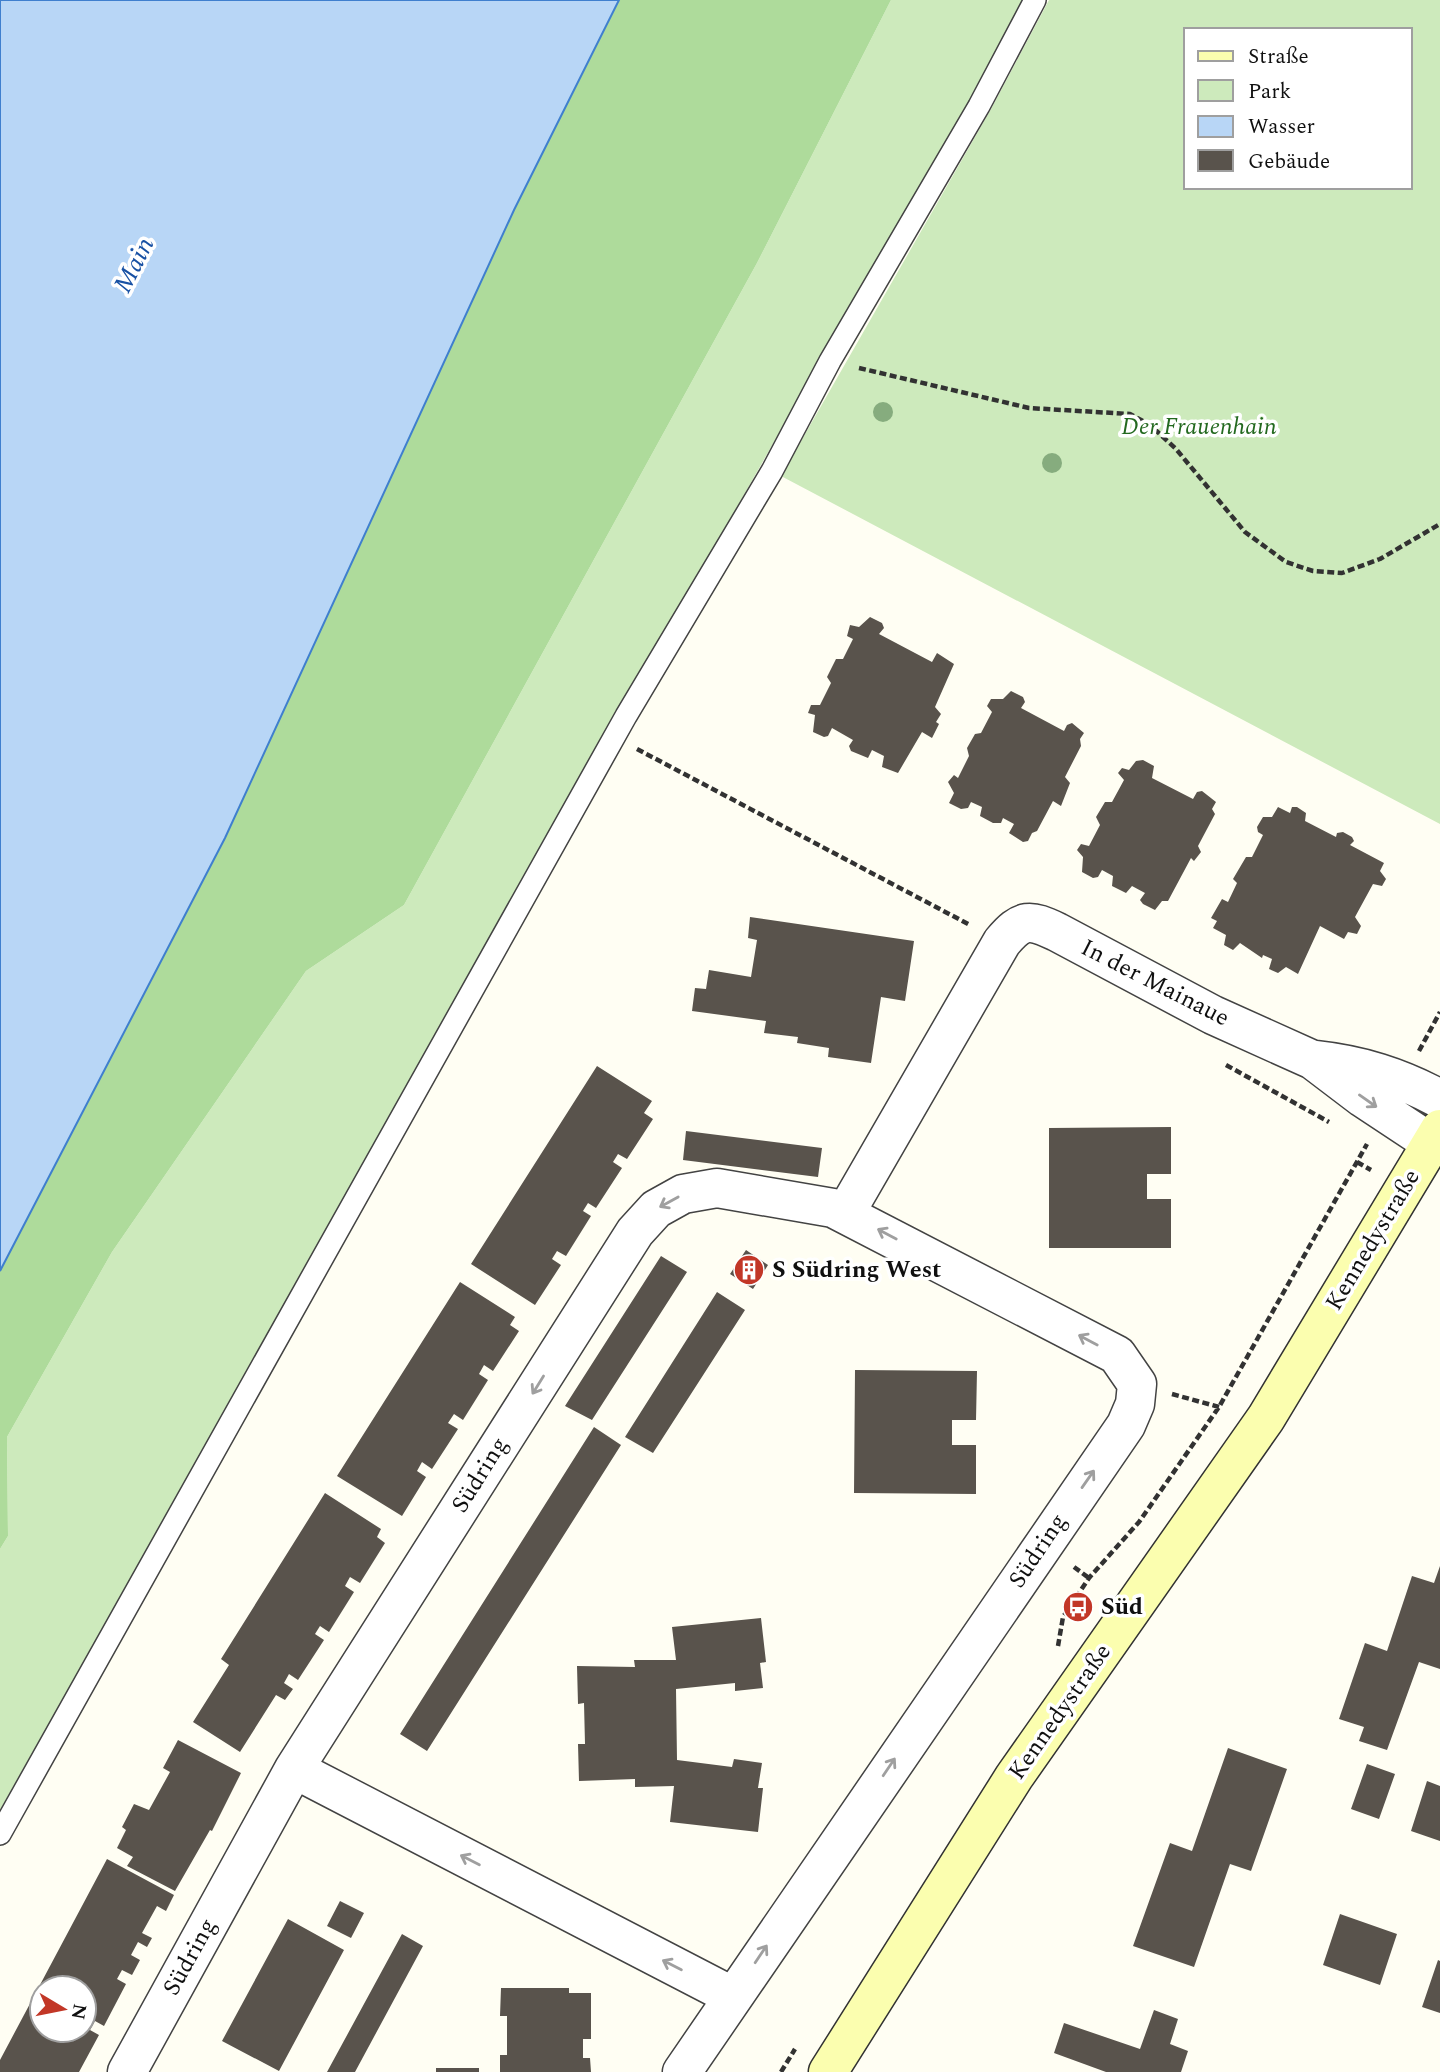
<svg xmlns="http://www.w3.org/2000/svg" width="1440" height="2072" font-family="Spectral,serif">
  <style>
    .green { fill: #cdeabc; fill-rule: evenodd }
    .forest { fill: #aedb9b }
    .water { fill: #b8d6f6; stroke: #3f7fce; stroke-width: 2 }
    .building { fill: #59534c; fill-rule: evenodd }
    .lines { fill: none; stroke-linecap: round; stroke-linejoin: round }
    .service-casing { stroke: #434343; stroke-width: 24 }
    .minor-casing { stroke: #434343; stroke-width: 41 }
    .secondary-casing { stroke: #323232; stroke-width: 41 }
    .path { stroke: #323232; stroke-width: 4.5; stroke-dasharray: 7 3.5; stroke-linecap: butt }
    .service { stroke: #fff; stroke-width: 21 }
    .minor { stroke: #fff; stroke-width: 38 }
    .secondary { stroke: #fbfeaf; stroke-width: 38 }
    .tree { fill: #86ac7e }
    .oneway { stroke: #9f9f9f }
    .labels { text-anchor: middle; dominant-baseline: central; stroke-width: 7; stroke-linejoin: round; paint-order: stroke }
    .park-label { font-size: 24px; font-style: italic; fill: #23691f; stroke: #fff }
    .street-label { font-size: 24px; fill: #101010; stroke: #fff }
    .poi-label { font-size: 24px; font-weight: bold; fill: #101010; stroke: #fff; text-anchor: start }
    .water-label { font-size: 26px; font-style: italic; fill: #1851a4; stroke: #fff }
  </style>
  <rect width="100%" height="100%" fill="#fffef3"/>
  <path class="green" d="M891,0H1025L972,102L826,350L0,1810V1549L8,1536L7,1437L112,1252L306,971L404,905L757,263Z
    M1049,0H1440V824L781,476L991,109ZM1186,30H1410V187H1186Z"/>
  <path class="forest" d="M619,0H891L757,263L404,905L306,971L112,1252L7,1437L8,1536L0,1549V1271L225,838L514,210Z"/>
  <path class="water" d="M0,0H619L514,210L225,838L0,1271Z"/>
  <path class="building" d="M870,617L882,623L884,628L879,634L932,662L937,653L954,664L935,707L941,714L936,722L939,724L932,738L922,732L898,773L882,767L884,756L872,750L868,758L851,751L849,746L853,740L832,728L828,736L824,737L813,732L815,715L808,713L811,705H820L831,683L827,677L836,659H843L853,639L847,636L850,625L859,627Z
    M1011,691L1023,697L1025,702L1021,708L1064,731L1067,725L1072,723L1084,733L1080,739L1081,746L1065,777L1070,783L1061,806L1053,801L1037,831L1032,833L1028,841L1023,842L1009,833L1014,824L1003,818L1001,823H993L980,816L982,807L971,802L968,808L961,809L949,803L954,793L948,782L954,775L958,778L969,756L967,748L975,734L981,733L992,712L987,706L991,699H1003Z
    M1143,760L1154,766L1152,778L1193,799L1197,792L1202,791L1216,802L1212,809L1215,814L1198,846L1201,852L1194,861L1191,858L1168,901H1162L1155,910L1143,904L1140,900L1145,893L1132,886L1126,893L1112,886L1113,876L1102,870L1098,877L1093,878L1082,872L1083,857L1077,850L1081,844L1089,846L1100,825L1096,817L1105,802H1112L1124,780L1118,773L1122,768L1129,770L1136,761Z
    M1278,807L1290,813L1292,807H1297L1306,813L1305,821L1336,837L1337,833L1343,832L1352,837L1354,841L1350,845L1384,863L1380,871L1386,879L1382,886L1373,884L1355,917L1361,926L1357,934L1348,932L1344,939L1320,926L1298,974L1286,967L1278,973L1269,969L1272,959L1263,955L1262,958L1240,943L1233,950L1224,945L1226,935L1213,928L1217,921L1211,918L1222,899L1228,902L1237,883L1233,879L1246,857H1252L1263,835L1258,832L1257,827L1263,817H1272Z
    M750,917L914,941L905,1001L881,997L871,1063L828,1057L829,1048L797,1043L798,1037L764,1033L766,1021L692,1011L695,988L706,989L709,970L751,977L757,940L748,938Z
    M597,1066L652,1101L644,1113L653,1119L627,1159L618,1154L613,1162L622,1168L596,1208L588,1203L583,1211L591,1216L566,1256L557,1251L552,1259L561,1265L535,1305L471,1264Z
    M1171,1127V1174H1147V1199H1171V1248H1049V1128Z
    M686,1131L822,1148L818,1177L683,1160Z
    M746,1250L768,1265L753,1289L730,1274Z
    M661,1256L687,1272L592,1420L565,1406Z
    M460,1282L515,1317L510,1325L519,1331L493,1371L484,1365L479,1374L488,1380L463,1420L454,1414L448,1423L458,1429L432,1469L422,1462L417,1471L426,1477L402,1516L337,1476Z
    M717,1292L745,1310L653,1453L625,1437Z
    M855,1370L977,1371L976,1420H952V1445H976V1494L854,1493Z
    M594,1427L621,1445L427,1751L400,1734Z
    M325,1493L381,1529L377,1537L385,1543L360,1583L350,1577L345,1586L354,1592L329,1632L320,1626L315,1634L324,1640L298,1680L289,1674L284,1683L293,1689L285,1700L276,1695L240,1752L193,1722L229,1665L221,1659Z
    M1440,1566V1669L1419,1662L1387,1750L1359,1741L1364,1727L1339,1719L1365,1643L1387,1651L1412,1576L1434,1583Z
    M761,1618L766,1662L760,1663L763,1688L735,1691V1683L676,1689L677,1760L732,1767L734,1759L762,1763L758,1788H763L758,1832L670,1822L674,1786L635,1787V1779L579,1781L578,1744H585L584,1703L578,1704L577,1666L635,1667L634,1660H676L672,1627Z
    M178,1740L241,1773L212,1831L210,1830L175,1891L127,1866L133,1857L117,1848L126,1830L122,1827L134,1804L149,1810L170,1772L163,1768Z
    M1228,1748L1287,1769L1251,1871L1230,1864L1194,1967L1133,1946L1170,1843L1192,1851Z
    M1367,1764L1395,1774L1379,1819L1351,1809Z
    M1427,1781L1440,1786V1841L1411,1831Z
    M107,1859L174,1895L166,1911L157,1906L142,1933L152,1938L147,1947L138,1942L131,1955L140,1960L132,1975L122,1970L117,1979L126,1984L104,2026L95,2021L90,2030L99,2035L79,2072H0V2060ZM42,1988H84V2030H42Z
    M340,1901L364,1913L351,1938L327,1926Z
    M1340,1914L1397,1934L1380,1985L1323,1965Z
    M288,1919L344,1950L279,2071L222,2041Z
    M402,1934L423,1946L355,2072H327Z
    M1438,1960L1440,1961V2013L1422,2007Z
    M501,1988H569V1993H591V2039H583V2058H590L591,2072H500V2055H507V2016H500Z
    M1154,2010L1178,2019L1170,2044L1188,2051L1181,2072H1106L1054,2053L1064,2023L1140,2049Z
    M436,2068H479V2072H436Z"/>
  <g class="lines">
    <g class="service-casing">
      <path id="service" d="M0,1834L626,716L772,471L830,361L979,106L1035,0"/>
    </g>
    <g class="minor-casing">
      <path id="minor" d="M1315,1060C1361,1065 1399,1077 1440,1099
        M846,1212L1002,942C1022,918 1030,919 1057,932L1213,1015L1313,1060L1363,1098L1431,1143
        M294,1769L732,1996
        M127,2072L294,1769L635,1232L656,1209L683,1194L717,1188L833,1208L1117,1355L1137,1384L1135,1404L1126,1425L682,2072"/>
    </g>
    <g class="secondary-casing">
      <path id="secondary" d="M828,2072L1014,1777L1266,1418L1440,1129"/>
    </g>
    <path class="path" d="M859,368L1029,408L1130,414L1150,425L1176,449L1245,532L1286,562L1313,571L1342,573L1380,559L1440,524
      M637,749L970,925
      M1419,1051L1440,1012
      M1226,1065L1329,1122
      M1357,1162L1371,1170
      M1172,1394L1219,1407
      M1074,1567L1089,1578
      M1058,1646L1063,1617L1089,1578L1139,1522L1219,1407L1367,1144
      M781,2072L795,2049"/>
    <use href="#service" class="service"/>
    <use href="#minor" class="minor"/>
    <use href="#secondary" class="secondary"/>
  </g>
  <g class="tree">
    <circle cx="883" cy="412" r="10"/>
    <circle cx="1052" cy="463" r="10"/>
  </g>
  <defs><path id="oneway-shaft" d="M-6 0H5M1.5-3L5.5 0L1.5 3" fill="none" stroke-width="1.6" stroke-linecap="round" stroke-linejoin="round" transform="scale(1.75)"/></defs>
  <g class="oneway">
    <use href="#oneway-shaft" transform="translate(1368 1101) rotate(35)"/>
    <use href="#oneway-shaft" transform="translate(669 1202) rotate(151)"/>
    <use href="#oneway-shaft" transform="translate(887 1234) rotate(-152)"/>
    <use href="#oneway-shaft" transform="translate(1088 1340) rotate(-152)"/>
    <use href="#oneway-shaft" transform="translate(538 1385) rotate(122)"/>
    <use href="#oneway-shaft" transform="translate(1088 1479) rotate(-55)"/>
    <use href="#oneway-shaft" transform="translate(889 1767) rotate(-56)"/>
    <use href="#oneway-shaft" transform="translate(470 1860) rotate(-153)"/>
    <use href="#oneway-shaft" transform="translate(761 1954) rotate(-56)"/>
    <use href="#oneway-shaft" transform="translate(672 1965) rotate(-153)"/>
  </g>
  <defs>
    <g id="building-disc" transform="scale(1.575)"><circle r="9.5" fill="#c23727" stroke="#fff"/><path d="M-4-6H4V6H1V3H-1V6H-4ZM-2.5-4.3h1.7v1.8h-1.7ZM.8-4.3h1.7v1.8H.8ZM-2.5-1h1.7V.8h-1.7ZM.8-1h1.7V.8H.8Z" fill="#fff"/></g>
    <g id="bus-disc" transform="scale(1.575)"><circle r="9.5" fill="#c23727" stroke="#fff"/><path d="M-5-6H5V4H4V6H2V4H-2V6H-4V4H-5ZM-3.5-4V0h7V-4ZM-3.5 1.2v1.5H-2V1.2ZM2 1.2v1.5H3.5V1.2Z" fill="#fff"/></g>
  </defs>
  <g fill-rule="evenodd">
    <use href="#building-disc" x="749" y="1270"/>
    <use href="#bus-disc" x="1078" y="1607"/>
  </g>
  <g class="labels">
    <g class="park-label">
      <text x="1199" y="427">Der Frauenhain</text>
    </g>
    <g class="street-label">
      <text transform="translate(1155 983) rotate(27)">In der Mainaue</text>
      <text transform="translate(1373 1240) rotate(-59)">Kennedystraße</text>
      <text transform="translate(480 1475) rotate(-58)">Südring</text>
      <text transform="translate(1038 1551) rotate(-56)">Südring</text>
      <text transform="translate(1060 1712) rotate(-55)">Kennedystraße</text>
      <text transform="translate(190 1957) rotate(-61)">Südring</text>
    </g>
    <g class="poi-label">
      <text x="772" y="1270">S Südring West</text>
      <text x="1101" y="1607">Süd</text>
    </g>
    <g class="water-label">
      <text transform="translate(134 265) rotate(-63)">Main</text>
    </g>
  </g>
  <rect x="1184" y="28" width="228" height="161" fill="#ffffff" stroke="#9f9f9f" stroke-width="2"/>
  <rect x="1198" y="51" width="35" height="10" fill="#fbfeaf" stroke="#9f9f9f" stroke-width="2"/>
  <text x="1248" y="63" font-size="21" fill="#101010">Straße</text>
  <rect x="1198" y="80" width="35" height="21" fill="#cdeabc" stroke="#9f9f9f" stroke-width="2"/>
  <text x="1248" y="98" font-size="21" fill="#101010">Park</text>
  <rect x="1198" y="116" width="35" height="21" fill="#b8d6f6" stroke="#9f9f9f" stroke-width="2"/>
  <text x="1248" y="133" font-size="21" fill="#101010">Wasser</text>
  <rect x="1198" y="150" width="35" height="21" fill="#59534c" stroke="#9f9f9f" stroke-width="2"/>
  <text x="1248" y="168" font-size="21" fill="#101010">Gebäude</text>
  <g transform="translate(63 2009) rotate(100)"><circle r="33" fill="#ffffff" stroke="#9f9f9f" stroke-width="2"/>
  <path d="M0-5L12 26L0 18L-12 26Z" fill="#c23727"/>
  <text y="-10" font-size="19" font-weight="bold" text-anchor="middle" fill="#101010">N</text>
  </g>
</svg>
